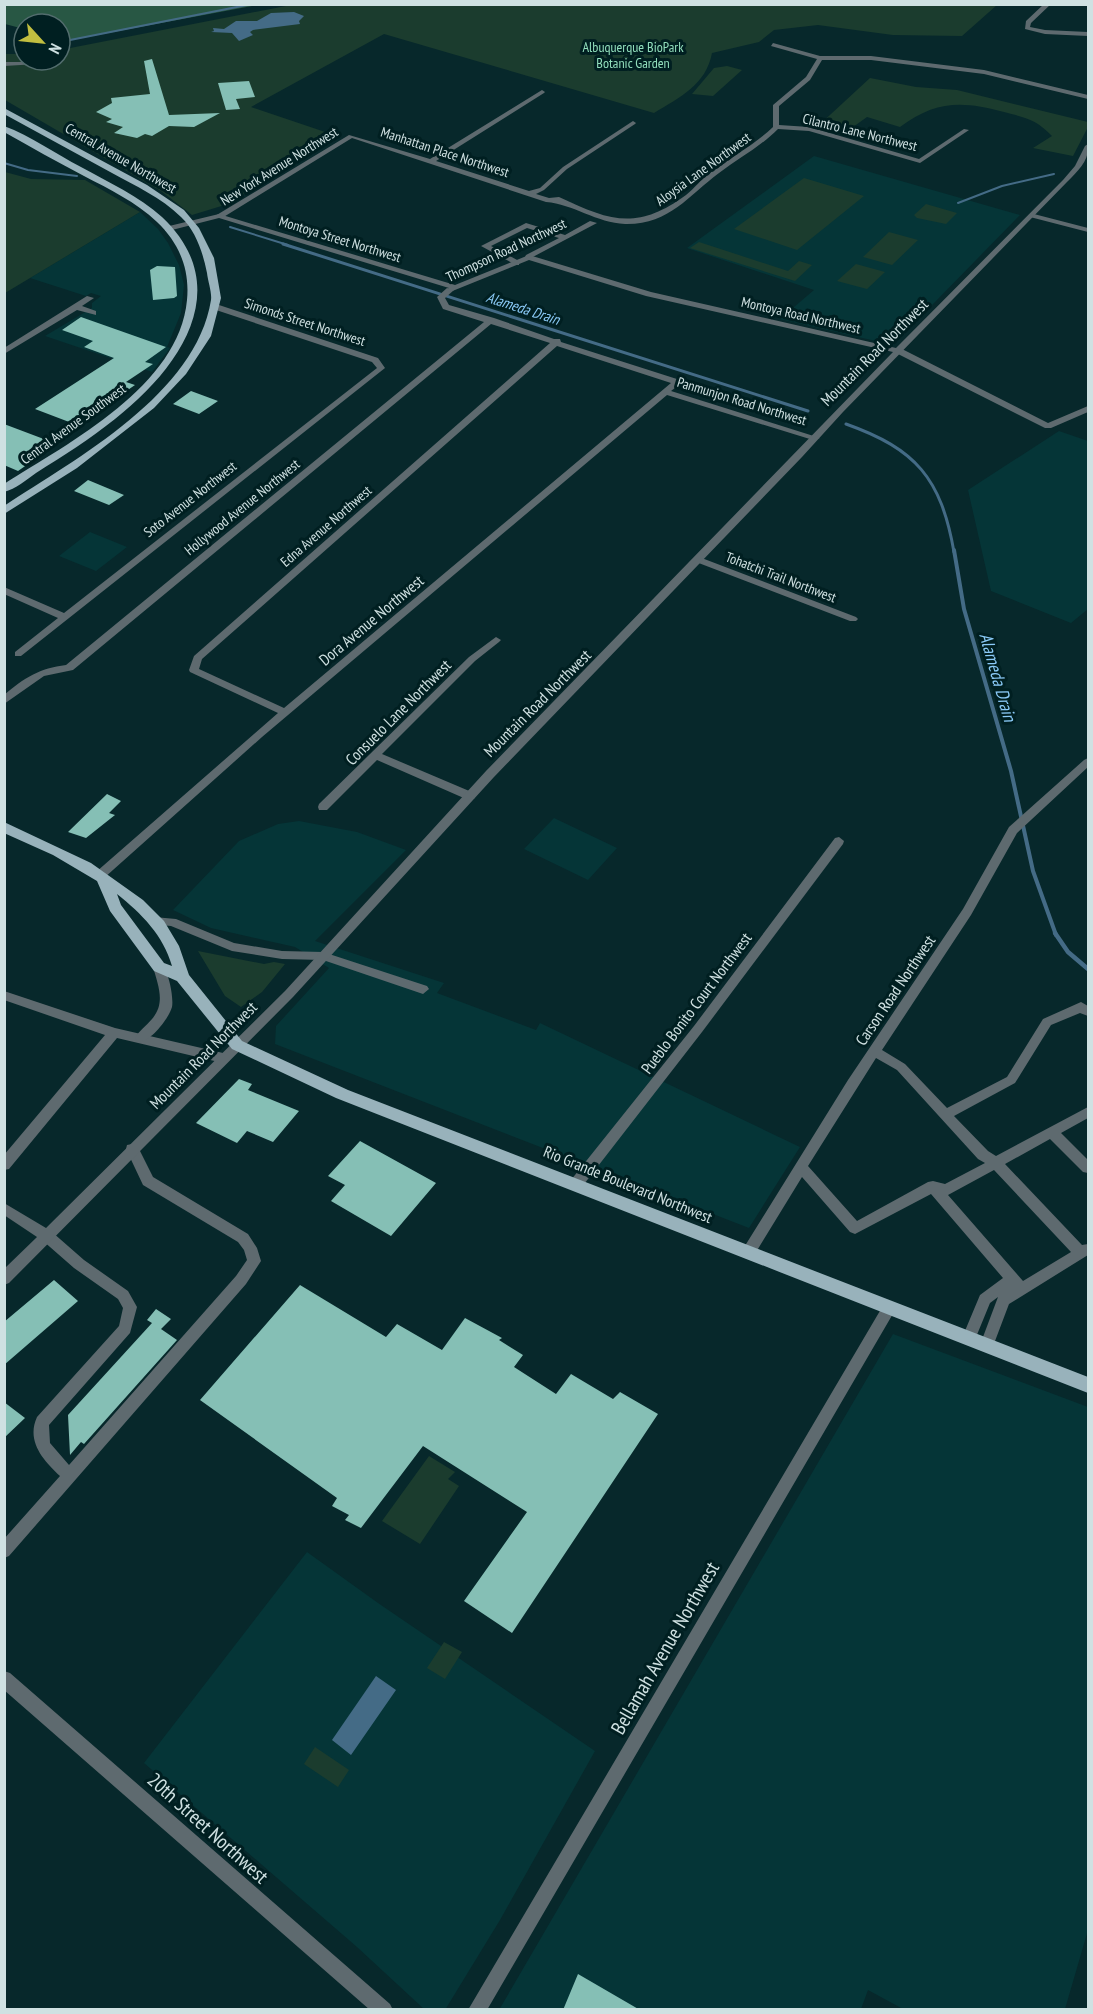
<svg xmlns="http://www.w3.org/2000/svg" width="1093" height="2014" font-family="'PT Sans Narrow',sans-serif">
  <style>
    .built { fill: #053537 }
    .green { fill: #1b3c2e }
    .forest { fill: #285744 }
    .water { fill: #446b86 }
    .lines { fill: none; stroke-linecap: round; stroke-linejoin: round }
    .stream-far3 { stroke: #446b86; stroke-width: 2 }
    .stream-far2 { stroke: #446b86; stroke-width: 3 }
    .stream-far1 { stroke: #446b86; stroke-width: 4 }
    .stream { stroke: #446b86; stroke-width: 4.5 }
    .building { fill: #85bfb5 }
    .minor { fill: #5e6a6f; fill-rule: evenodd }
    .tertiary { fill: #5e6a6f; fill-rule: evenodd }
    .primary { fill: #98b2bb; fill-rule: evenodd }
    .labels { text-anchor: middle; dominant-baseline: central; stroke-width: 6; stroke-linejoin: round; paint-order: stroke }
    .far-park-label { font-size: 14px; fill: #92dfbd; stroke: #001f21 }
    .far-street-label { font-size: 14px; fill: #cfe1e2; stroke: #001f21 }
    .far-water-label { font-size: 15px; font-style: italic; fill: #8acaf7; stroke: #001f21 }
    .street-label { font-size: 16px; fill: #cfe1e2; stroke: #001f21 }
    .water-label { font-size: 18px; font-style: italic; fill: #8acaf7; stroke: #001f21 }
    .near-street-label { font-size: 20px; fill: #cfe1e2; stroke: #001f21 }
  </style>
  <rect width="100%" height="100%" fill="#07282b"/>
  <path class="built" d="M814,156L1020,215L893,345L780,319L814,290L687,248Z
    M140,212L158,229L168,243L179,265L184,285L181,313L167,347L170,348L152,372L45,336L92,308V303L101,296L91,293L86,296L30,278Z
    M1059,431L1088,441V609L1071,623L991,591L968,490Z
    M90,532L127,547L96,571L59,556Z
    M554,818L617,848L588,880L524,849Z
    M299,821L357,832L406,850L315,941L444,983L437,993L536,1030L540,1023L800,1147L749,1228L275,1044L276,1026L329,968L295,947L211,928L173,910L239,841L278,824Z
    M893,1334L1088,1407V1930L1065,2009H903L868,1990L861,2009L499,2010Z
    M307,1552L378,1603L595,1751L500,1920L445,2010L424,2009L357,1947L144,1763Z"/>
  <path class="green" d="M291,5H997L962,36L893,35L818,25L774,30L759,42L712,53C706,85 680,97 654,113L384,34L251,107L337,136L228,204L192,215L161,191L5,100V54H24V60H60V50Z
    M727,66L742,70L713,96L692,94L714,68Z
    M870,78L916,87L957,90L1088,122V127L1073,156L1033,148L1052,136C1036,119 1026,118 1004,112C963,101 936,100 900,127L867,117L846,132L818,126Z
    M5,172L31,179L85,180L140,212L5,293Z
    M804,178L864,196L797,250L734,229Z
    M926,204L957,213L946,224L917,218L914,215Z
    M889,232L918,240L892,265L863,257Z
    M699,242L788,271L799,261L812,265L795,281L690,248Z
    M856,264L885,272L867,289L837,281Z
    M198,951L264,964L274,962L285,964L262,992L241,1007L225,996Z
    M429,1456L455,1472L448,1479L459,1486L420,1544L382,1521Z
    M444,1642L462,1652L445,1679L427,1668Z
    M315,1747L349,1770L338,1787L304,1764Z"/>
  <path class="forest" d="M5,4H258V5L60,42V24H24V29L5,24Z"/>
  <path class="water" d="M294,12L304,16L299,21L300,24L253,30L250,32L253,35L239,41L232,33L211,32L214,31L213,28L224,29L236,21H257L271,13Z
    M376,1676L396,1690L351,1755L332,1740Z"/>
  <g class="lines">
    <path class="stream-far3" d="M60,42L252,4
      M4,163L28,170L77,176
      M958,203L1002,186L1054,174
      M230,227L288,245"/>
    <path class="stream-far2" d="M283,244L808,411
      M846,424C916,449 941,478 954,552"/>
    <path class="stream-far1" d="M954,550L964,609L1011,771L1033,871L1056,935"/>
    <path class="stream" d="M1055,933L1068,952L1088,969"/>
  </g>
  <path class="building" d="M152,59L169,115L220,113L194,127L169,126L152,136L145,134L137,138L114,133L123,127L106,122L112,119L96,112L112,103L111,98L150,94L144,61Z
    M249,81L255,97L236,99L240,109L226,110L218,83Z
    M157,266L175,267L177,296L174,298L153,300L150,270Z
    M81,317L166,347L145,362L153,364L126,382L135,385L77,425L35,409L114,358L84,347L93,341L62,330Z
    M191,391L218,401L199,414L173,404Z
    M4,424L57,444L18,471L4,465Z
    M88,480L124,495L109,505L74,491Z
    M107,794L121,801L109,813L115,815L86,838L68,832Z
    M239,1079L252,1084L248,1090L299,1111L273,1142L247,1131L237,1143L196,1123Z
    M360,1141L436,1183L391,1236L331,1201L345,1185L328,1176Z
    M54,1280L78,1301L4,1365V1322Z
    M300,1285L386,1337L397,1324L442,1350L465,1318L502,1338L499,1340L523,1355L514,1367L556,1394L571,1374L613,1399L620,1392L658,1414L512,1633L464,1601L527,1512L423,1446L361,1528L345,1520L349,1515L332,1506L337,1498L200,1400Z
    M156,1309L171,1319L161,1329L177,1340L84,1444L81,1442L70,1455L68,1415L152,1323L147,1320Z
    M4,1402L25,1418L4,1438Z
    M578,1974L640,2010H563Z"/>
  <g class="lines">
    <path class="minor" d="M1044,4H1051L1031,23L1030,27L1045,30L1088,32V36L1045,34L1025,29L1026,21Z
      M773,43L820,56H871L984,70L1088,95V99L984,74L871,60H822L810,80L779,106V125L809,127L919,159L964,129L969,130L920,163L809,131L778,129C760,147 739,158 719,173C688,196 669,225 625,224C597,223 573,204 546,202L352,138L222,218L215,216L349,135L430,159L542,90L545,92L544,93L436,161L529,191L540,188L563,167L633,121L636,123L635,124L567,169L544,190L536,194L549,198L559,197C610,221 637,231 686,195C695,188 701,179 710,173C731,157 754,145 773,127V105L806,77L817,59L771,46Z
      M34,60H40L38,64L4,66V62H32Z
      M1030,213L1088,228V232L1030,217Z
      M590,221L597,223L529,259L525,257L526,255L559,238L527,228L491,246L519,261V265H516L481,246L526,223L565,235Z
      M447,288L454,290L445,298L449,305L494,318L554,339H560L561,342L680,380V384L671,391L820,438L813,440L667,395L262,737L104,878H96L94,875L96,872L278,713L190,672L189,670L194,656L550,343L491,324L73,670L44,676L4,704V695C24,678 40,668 66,665L484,322L443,309L437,297ZM557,346L671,383L284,708L199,669L202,659Z
      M87,296L94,298L82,306L96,311V315L77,310L4,354V348Z
      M213,305H219L378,358L385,368L21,656H15V652L58,618L4,594V587L64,613L377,368L372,362L213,309Z
      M896,349H902L1048,423L1088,406V412L1051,428H1045L896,353Z
      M699,557L856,617L858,619L856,621H850L696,562V558Z
      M496,637L501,640L499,642L475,661L382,754L474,793L475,796L474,799H466L377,760L327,810H319L318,807L319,804L469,657Z
      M1088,758V767L1017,833L971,915L882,1050L905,1064L947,1108L1007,1077L1043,1019L1081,1002L1088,1006V1016L1080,1013L1051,1025L1015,1083L954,1116L988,1151L996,1156L1088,1107V1118L1061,1133L1088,1160V1173L1083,1172L1050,1139L1005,1164L1082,1245L1088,1244V1255L1009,1304L992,1349L987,1351L982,1349L980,1345L998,1297L990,1303L974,1342L969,1344L964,1342L962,1338L980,1295L1003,1278L931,1194L855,1234L850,1232L802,1177L753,1257L748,1259L743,1257L741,1253L743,1249L848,1080L963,909L1009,827L1084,760ZM876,1058L897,1070L978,1159L985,1163L945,1184L933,1181L928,1182L857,1221L808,1166ZM994,1170L1071,1252L1023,1281L948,1195Z
      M839,837L844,841L843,844L702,1032L581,1188L576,1189L571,1188L569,1184L571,1180L694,1026L835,838Z
      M154,917L176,919L234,943L282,951L323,952L427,986L429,989L423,994L323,960L282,959L232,951L171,926L150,924L148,921L150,918Z
      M4,991L115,1028L223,1053L227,1055L229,1058L227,1061L223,1063L117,1038L9,1169L4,1170V1155L105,1035L4,1000Z
      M132,1144L137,1145L153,1177L248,1234L257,1248L261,1261L246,1284L9,1556L4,1558V1539L60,1476C43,1460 26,1441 37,1417L119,1326L123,1308L118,1299L74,1268L42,1240L40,1236L42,1232L47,1230L52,1232L84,1260L128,1291L137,1307L130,1333L49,1425L50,1443L69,1465L236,1276L247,1260L244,1250L238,1242L143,1185L126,1149L127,1145Z
      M4,1671L10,1673L390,2004L393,2010H370L4,1690Z"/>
    <path class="tertiary" d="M1088,144C1090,160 1078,171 1067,182L843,412L802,457L494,777L293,997L9,1283L4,1285V1269L37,1237L4,1215V1203L46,1228L285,991L486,771L893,352L646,296L529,260L450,292L446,290L449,288L219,218L168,231H165V227L219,214L455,285L529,255L651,292L896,348L1063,180L1075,166L1085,146Z
      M159,963C168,966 174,997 172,1007C169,1018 149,1045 137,1041L135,1038C139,1031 146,1026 152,1019C166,1003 158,985 153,967Z
      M889,1302L894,1304L896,1308L894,1312L487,2010H468L884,1304Z"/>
    <path class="primary" d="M4,108L147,185L184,210L199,228L214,258L221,298L211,336L186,374L154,408L77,468L4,514V506C77,458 196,394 211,300C212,292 208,282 207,273C203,253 196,231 181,217C161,197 135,186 112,173C76,153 40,134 4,114Z
      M4,126C31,136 56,154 81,167C108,182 139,196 162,217C237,288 179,369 115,419C90,439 63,456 36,473C26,480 16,489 4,492V484C70,442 179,386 187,300C190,269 179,243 157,222C136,202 109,189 84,176C57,162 31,147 4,132Z
      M4,822L91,863L143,900L164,921L179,946L189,975L242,1041L348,1090L1088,1377V1393L336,1098L232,1049L177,981L154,971L110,911L97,881L53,855L4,833ZM117,894C142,914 163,935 172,966L164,963L121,905Z"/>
  </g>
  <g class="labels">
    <g class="far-park-label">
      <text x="633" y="47">Albuquerque BioPark<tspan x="633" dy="16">Botanic Garden</tspan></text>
    </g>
    <g class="far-street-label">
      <text transform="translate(860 132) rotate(14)">Cilantro Lane Northwest</text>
      <text transform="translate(445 152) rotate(18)">Manhattan Place Northwest</text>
      <text transform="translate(121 158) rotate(30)">Central Avenue Northwest</text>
      <text transform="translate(279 166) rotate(-32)">New York Avenue Northwest</text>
      <text transform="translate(703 169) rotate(-36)">Aloysia Lane Northwest</text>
      <text transform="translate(340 239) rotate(17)">Montoya Street Northwest</text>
      <text transform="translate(506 250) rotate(-25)">Thompson Road Northwest</text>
      <text transform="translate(801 315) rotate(13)">Montoya Road Northwest</text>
      <text transform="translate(305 322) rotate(18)">Simonds Street Northwest</text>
      <text transform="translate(742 401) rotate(17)">Panmunjon Road Northwest</text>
      <text transform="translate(73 424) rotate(-36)">Central Avenue Southwest</text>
      <text transform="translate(190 499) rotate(-38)">Soto Avenue Northwest</text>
      <text transform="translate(242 507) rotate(-39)">Hollywood Avenue Northwest</text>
      <text transform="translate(326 526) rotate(-41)">Edna Avenue Northwest</text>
      <text transform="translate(781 577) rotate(21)">Tohatchi Trail Northwest</text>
    </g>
    <g class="far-water-label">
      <text transform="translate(523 308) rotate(18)">Alameda Drain</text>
    </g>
    <g class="street-label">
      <text transform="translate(874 352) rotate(-45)">Mountain Road Northwest</text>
      <text transform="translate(371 620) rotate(-40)">Dora Avenue Northwest</text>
      <text transform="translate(537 703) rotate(-45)">Mountain Road Northwest</text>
      <text transform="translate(398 712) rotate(-45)">Consuelo Lane Northwest</text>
      <text transform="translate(895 990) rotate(-56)">Carson Road Northwest</text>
      <text transform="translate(696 1003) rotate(-53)">Pueblo Bonito Court Northwest</text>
      <text transform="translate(203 1055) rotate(-45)">Mountain Road Northwest</text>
      <text transform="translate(628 1184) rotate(22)">Rio Grande Boulevard Northwest</text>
    </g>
    <g class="water-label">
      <text transform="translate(998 677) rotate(74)">Alameda Drain</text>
    </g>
    <g class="near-street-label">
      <text transform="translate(665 1648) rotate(-60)">Bellamah Avenue Northwest</text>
      <text transform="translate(208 1828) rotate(42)">20th Street Northwest</text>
    </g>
  </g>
  <rect width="1093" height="2014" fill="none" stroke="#cfe1e2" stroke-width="12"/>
  <g transform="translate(42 42) rotate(117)"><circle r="28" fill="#001f21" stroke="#536d6e" stroke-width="1.5"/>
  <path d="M0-4.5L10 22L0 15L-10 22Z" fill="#c1be40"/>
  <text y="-9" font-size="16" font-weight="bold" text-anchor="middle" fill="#cfe1e2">N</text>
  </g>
</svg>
